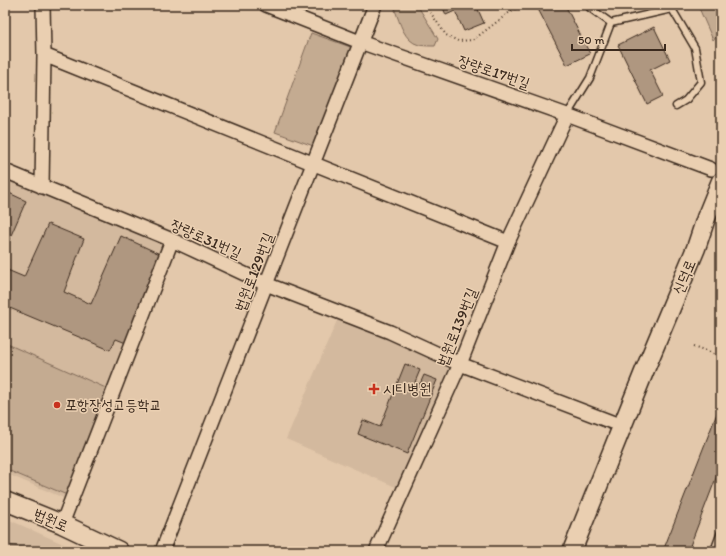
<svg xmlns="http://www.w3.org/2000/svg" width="726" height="556" font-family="Itim,'Poor Story',sans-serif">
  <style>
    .built { fill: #d3b99e }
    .green { fill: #c4ab91; stroke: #806a58 }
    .building { fill: #af9780; stroke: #3b2a1e }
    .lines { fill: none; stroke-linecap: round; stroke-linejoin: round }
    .lane-casing { stroke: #3b2a1e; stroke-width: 9 }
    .street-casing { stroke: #3b2a1e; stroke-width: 16 }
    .secondary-casing { stroke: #3b2a1e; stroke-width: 21 }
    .path { stroke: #3b2a1e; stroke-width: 2; stroke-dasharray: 1 3; stroke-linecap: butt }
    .lane { stroke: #eacfb1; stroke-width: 6 }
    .street { stroke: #eacfb1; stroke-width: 13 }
    .secondary { stroke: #eacfb1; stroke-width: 18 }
    .poi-dot { fill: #c8321e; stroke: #eacfb1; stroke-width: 1.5 }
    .labels { text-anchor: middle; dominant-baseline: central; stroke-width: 3; stroke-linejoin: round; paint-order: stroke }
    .street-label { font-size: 15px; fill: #3b2a1e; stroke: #eacfb1 }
    .poi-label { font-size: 15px; fill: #3b2a1e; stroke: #eacfb1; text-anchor: start }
  </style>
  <rect width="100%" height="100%" fill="#e3c8ab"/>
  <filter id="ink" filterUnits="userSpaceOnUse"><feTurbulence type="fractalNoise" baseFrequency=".025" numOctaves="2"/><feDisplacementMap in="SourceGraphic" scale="8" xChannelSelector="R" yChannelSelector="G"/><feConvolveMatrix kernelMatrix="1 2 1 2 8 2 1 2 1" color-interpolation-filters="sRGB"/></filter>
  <g filter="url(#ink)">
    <path class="built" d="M5,177L162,244L168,251L66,499L5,473Z
      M339,316L452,366L398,488L286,439Z
      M5,518L79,551H5Z"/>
    <path class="green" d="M397,5H416L419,8L438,39L435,46C430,46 424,46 419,45C404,41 400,23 395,10Z
      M705,5H714L721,21V33L713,40L699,8Z
      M311,33L356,49L319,148L275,132Z
      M5,343L108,389L67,495L5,469Z
      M5,544L38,551H5Z"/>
    <path class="building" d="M442,5H476L484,23L464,31L455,11L446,15Z
      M540,5H565L590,54L567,65L537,7Z
      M654,27L670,60L650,70L663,96L647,104L618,45Z
      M5,191L26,201L5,249Z
      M48,224L84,239L64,292L91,304L121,236L162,255L126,343L116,339L110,350L5,306V269L24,277Z
      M405,364L420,370L415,382L420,384L424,375L437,380L407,454L358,434L363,420L380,427Z
      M721,403V465L688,551H663Z"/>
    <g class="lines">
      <g class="lane-casing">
        <path id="lane" d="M590,8L611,23
          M567,115L590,78L611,23L672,9L695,48L701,82L686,100L676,106
          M721,532L715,548L721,550"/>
      </g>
      <g class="street-casing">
        <path id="street" d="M266,5L360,42L567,115L711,169
          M44,55L508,242
          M5,171L172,240L266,284L390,332L460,364L622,426
          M42,187L44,55L43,5
          M62,524L172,240
          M162,551L375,5
          M376,551L460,364L508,242L567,115"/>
      </g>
      <g class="secondary-casing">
        <path id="secondary" d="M5,501L62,524L119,551
          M572,551L644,372L696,248L706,218L721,181"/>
      </g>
      <path class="path" d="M427,5L430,12L446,35L458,41L473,40L510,12L522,5
        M694,346L721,356"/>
      <use href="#lane" class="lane"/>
      <use href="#street" class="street"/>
      <use href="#secondary" class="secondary"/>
    </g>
  </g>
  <g class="poi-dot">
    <path d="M372 383h4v4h4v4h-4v4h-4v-4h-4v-4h4z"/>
    <circle cx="57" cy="405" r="4"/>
  </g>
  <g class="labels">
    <g class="street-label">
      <text transform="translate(494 72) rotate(19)">장량로17번길</text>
      <text transform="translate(206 239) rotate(24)">장량로31번길</text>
      <text transform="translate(254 272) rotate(-69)">법원로129번길</text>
      <text transform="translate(684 277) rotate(-67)">신덕로</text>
      <text transform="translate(457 327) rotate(-68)">법원로139번길</text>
      <text transform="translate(51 520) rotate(23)">법원로</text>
    </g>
    <g class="poi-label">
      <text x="383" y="389">시티병원</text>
      <text x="65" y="405">포항장성고등학교</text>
    </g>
  </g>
  <rect width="726" height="556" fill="none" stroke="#eacfb1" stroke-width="20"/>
  <rect x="10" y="10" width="706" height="536" fill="none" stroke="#3b2a1e" stroke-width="1.5" filter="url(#ink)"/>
  <path d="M572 44v6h93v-6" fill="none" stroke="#3b2a1e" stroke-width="2"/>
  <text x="578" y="44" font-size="12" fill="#3b2a1e" stroke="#eacfb1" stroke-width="3" paint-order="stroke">50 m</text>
</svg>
